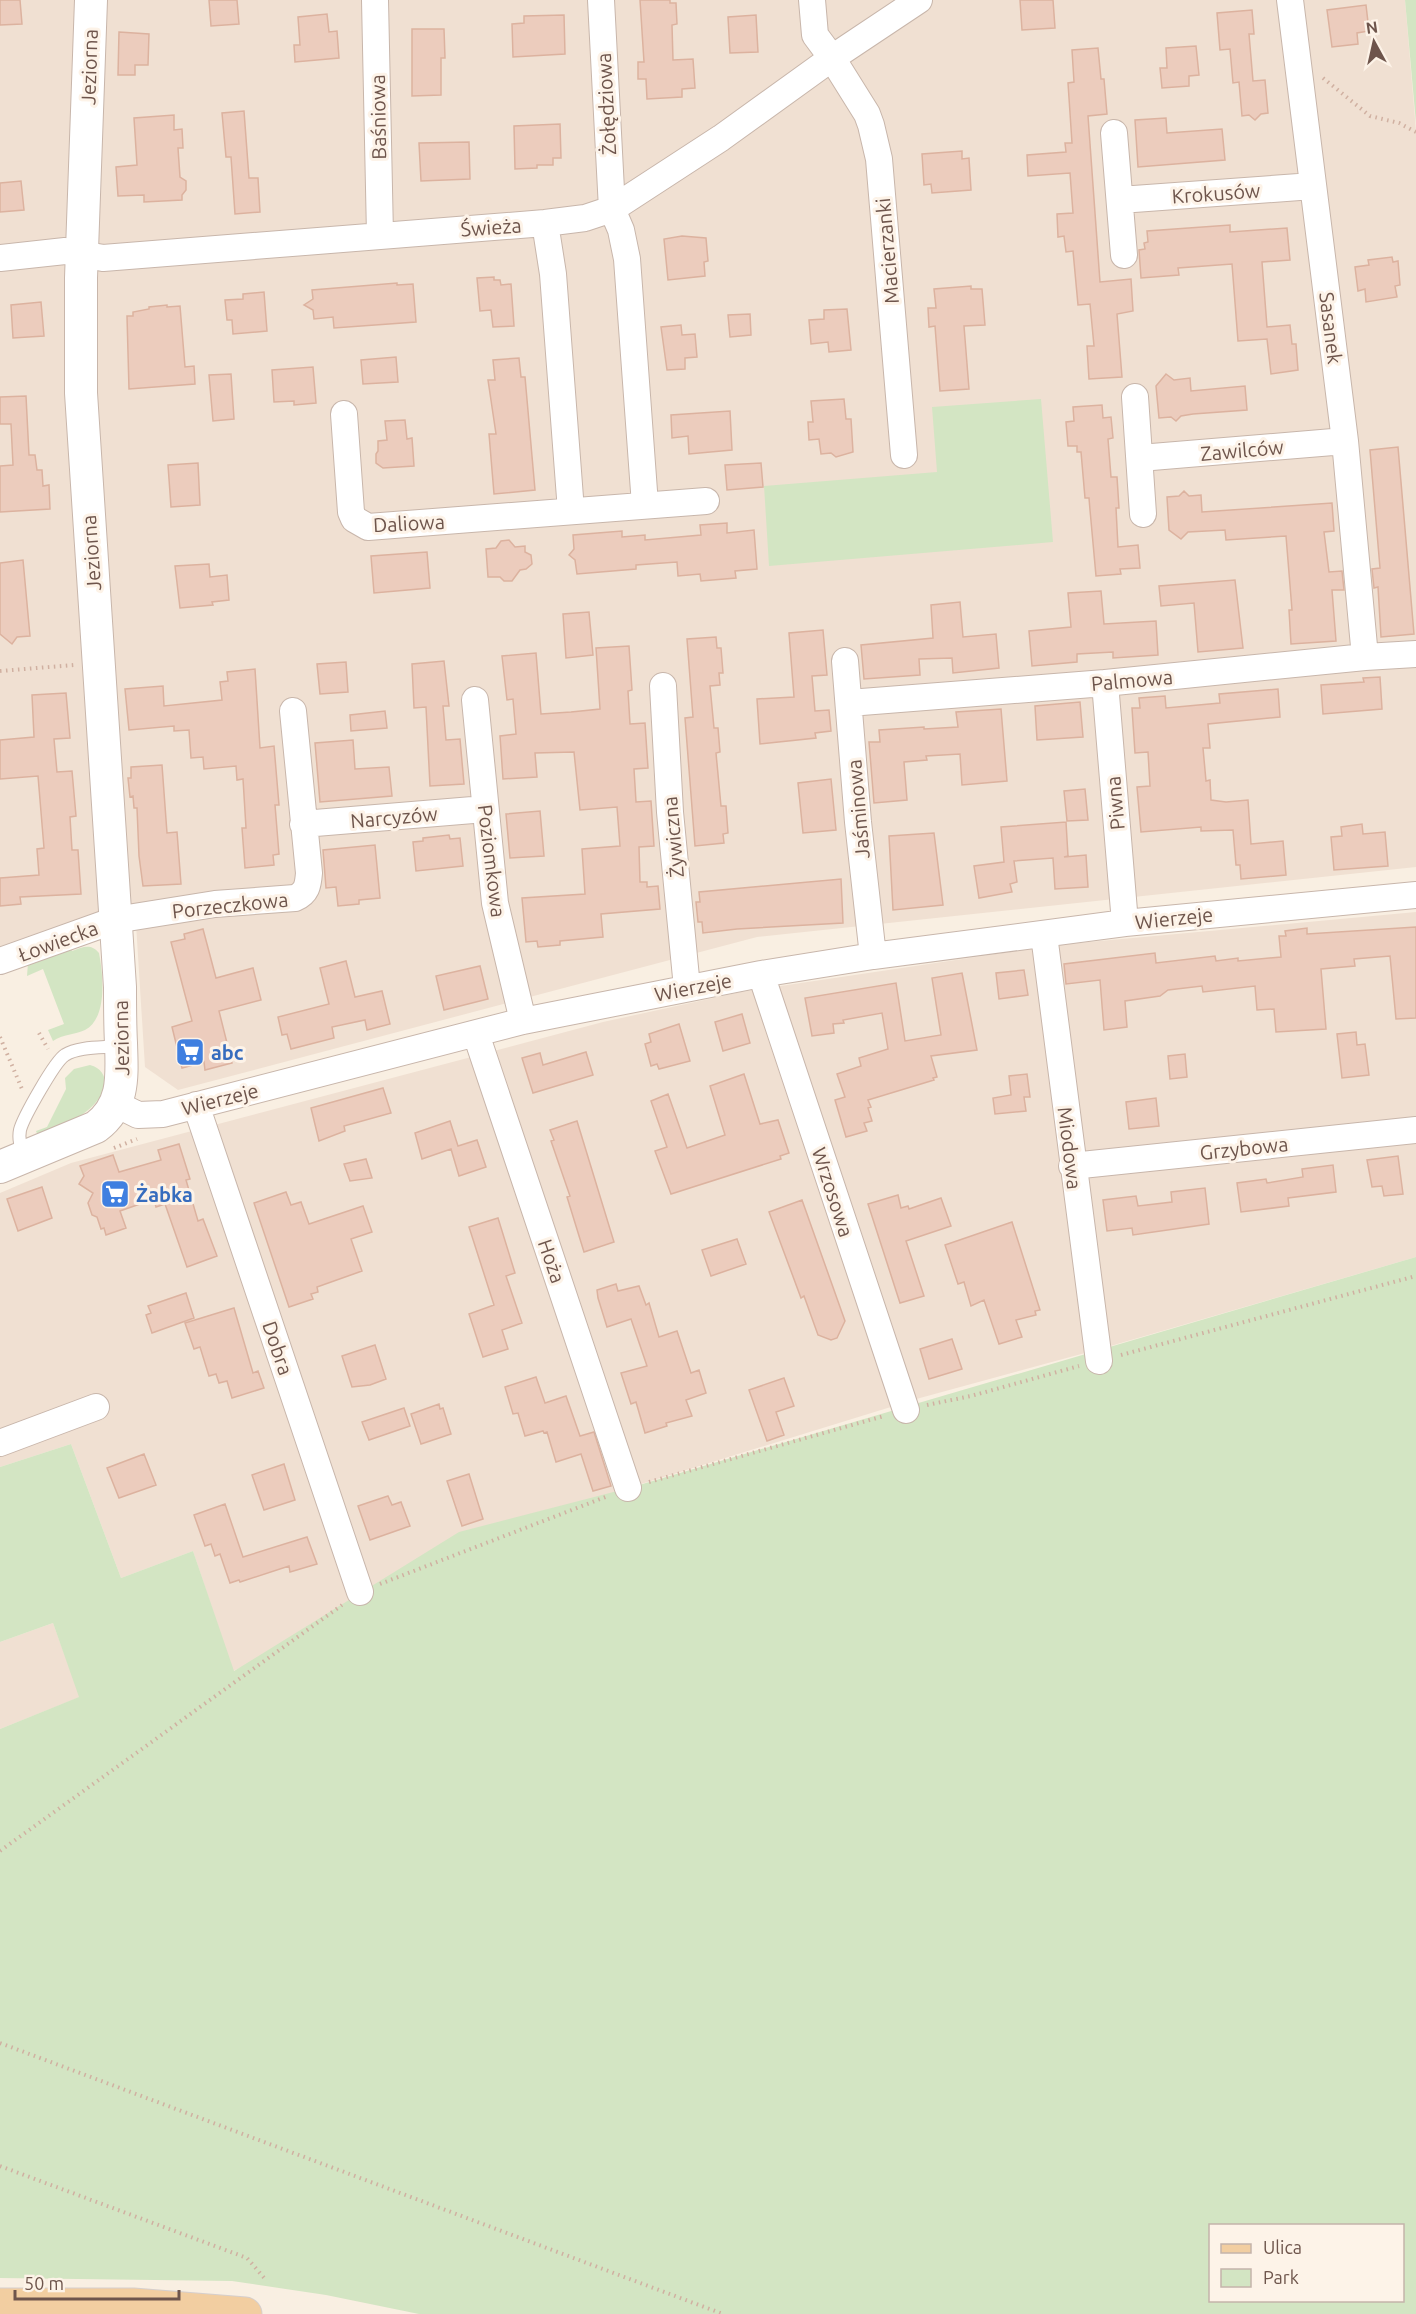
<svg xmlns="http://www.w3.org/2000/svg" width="1416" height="2314" font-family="Ubuntu,sans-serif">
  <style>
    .residential { fill: #f0e0d2 }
    .green { fill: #d3e5c3; fill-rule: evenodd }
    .building { fill: #ecccbd; stroke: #dcb29f; stroke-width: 1.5 }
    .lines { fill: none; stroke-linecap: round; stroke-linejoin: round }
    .service-casing { stroke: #c8b6ab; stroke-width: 14 }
    .minor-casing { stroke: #c8b6ab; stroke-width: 28 }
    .tertiary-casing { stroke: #c8b6ab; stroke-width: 34 }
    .primary-casing { stroke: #d6cfcd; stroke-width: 35 }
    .path { stroke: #d0b0a1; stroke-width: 4; stroke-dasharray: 1.5 4.5; stroke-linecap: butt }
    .service { stroke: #fff; stroke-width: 12 }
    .minor { stroke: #fff; stroke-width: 26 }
    .tertiary { stroke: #fff; stroke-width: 32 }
    .primary { stroke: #f2cea1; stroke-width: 33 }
    .labels { text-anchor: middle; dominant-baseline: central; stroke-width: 6; stroke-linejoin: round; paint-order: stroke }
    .street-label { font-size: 20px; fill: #6e554c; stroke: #fdf3e8 }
    .shop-label { font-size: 20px; font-weight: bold; fill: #366cbe; stroke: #fdf3e8; text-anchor: start }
  </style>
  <rect width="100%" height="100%" fill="#f9efe2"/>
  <path class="residential" d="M0,0H1405L1416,131V867L757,937L178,1090L145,1067L135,908L0,956Z
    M1416,912V1257L1107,1347L920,1398L628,1488L233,1671L193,1551L121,1578L71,1444L0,1467V1193L71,1163L603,1022L741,992L1056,945Z
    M53,1623L80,1697L0,1729V1642Z"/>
  <path class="green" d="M1405,0H1416V123L1415,112Z
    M1041,399L1053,542L769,566L764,486L937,472L932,407Z
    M70,944L72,951C83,947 91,943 99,953C103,974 108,1018 85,1030C75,1035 63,1034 53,1041L48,1030L64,1024L43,969L27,976L28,963Z
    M90,1065C101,1068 105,1075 106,1086C93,1116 65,1124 38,1136L36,1131L47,1127L66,1089L65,1078L74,1069Z
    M1416,1257V2314H419L326,2295L232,2281L0,2278V1729L79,1697L53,1623L0,1642V1467L71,1444L121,1578L193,1551L234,1671L459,1532L629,1488ZM1210,2226H1402V2300H1210Z"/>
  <path class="building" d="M0,0H20L22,24L0,25Z
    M209,0H237L239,24L211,26Z
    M640,0H670V3H676L677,24L672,25L673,60L693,59L695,88L682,89V97L647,99L646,79H638V62H644Z
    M1020,0H1053L1055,28L1022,30Z
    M1366,5L1369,31L1357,33L1358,44L1332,47L1327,10Z
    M1252,10L1254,34H1249L1253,81L1265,80L1268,113L1261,114L1255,120L1249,115L1242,116L1239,82L1233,83L1230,49L1220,50L1217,13Z
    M327,14L329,32L337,31L339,58L295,62L294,45H300L298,17Z
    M564,15L565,54L513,57L512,24L524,23V16Z
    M756,15L758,52L730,53L728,17Z
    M412,29H444L445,58H441V95L412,96Z
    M119,32L149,34L148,65H135V75H118Z
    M1196,46L1199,75L1189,76V86L1162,88L1160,68H1167L1166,48Z
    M1098,48L1101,79H1104L1107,114L1088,116L1100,282L1131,279L1133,311L1117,314L1122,377L1089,379L1087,346H1094L1090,304L1078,305L1073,251L1066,252L1064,236L1058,237L1057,214L1073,213L1070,173L1028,176L1027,155L1066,152L1065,143H1072L1068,83L1074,82L1072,50Z
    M244,111L249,178H258L260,212L235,214L231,157H226L222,113Z
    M174,115V130L182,129L183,148H178L180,177L186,181V190L182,195V200L144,202V195L118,196L116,167L137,165L134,118Z
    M1166,118L1167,133L1222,129L1225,160L1138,167L1135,120Z
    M560,124L561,158H553V165H537V168L515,169L514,126Z
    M469,142L470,179L421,181L419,143Z
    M962,151V159L969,158L971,190L932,193L931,184L924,185L922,154Z
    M21,181L24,210L0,212V183Z
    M1230,225V232L1287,228L1290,260L1262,262L1267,327L1290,325L1292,344H1296L1298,370L1271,374L1267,339L1238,341L1232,264L1178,268L1179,275L1141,278L1139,250L1145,249L1144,243L1148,242L1147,231Z
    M682,236L706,238L708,261L704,262L705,276L668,280L664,239Z
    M1392,257L1393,262L1398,261L1400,285L1395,286L1397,297L1366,302L1365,289L1358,291L1355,267L1369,265L1368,260Z
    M494,277V280H500L501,285L511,284L514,326L493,327L491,310L480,311L477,278Z
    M397,283V285L413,284L416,322L334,328L333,317L314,319L313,310L304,305L313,299L312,290Z
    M971,286V289H982L985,325L964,326L969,389L940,391L935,326L929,327L928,308H936L934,289Z
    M264,292L267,331L233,334L232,320H227L225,300L243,299V294Z
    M41,302L44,336L13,338L11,305Z
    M167,305V307L180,306L185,367L194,366L195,384L129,389L127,316H133V312L149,309V307Z
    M847,309L851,350L829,352L828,342L811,344L809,320L824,319V310Z
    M750,314L751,335L730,337L728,315Z
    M681,325L682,335L695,334L697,357L685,358V369L667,370L661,327Z
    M396,357L398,382L363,384L361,360Z
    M519,358L521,377H525L535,490L494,494L489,434H496L488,380H495L493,360Z
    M313,367L316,403L294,405V401L274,402L272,370Z
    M231,374L234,419L213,421L209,375Z
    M1166,374L1174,380L1190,378L1191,391L1245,386L1247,410L1193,414L1181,416L1176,421L1171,417L1159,418L1156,386Z
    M26,396L29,455H35L37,470H42L43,486L49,485L50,509L0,512V466L13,465L11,424H0V397Z
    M844,399L846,419H851L853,452L836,457L831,453L821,454L819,439L809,440L808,422H813L811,401Z
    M1102,405L1103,418L1111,417L1113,438L1108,439L1111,477H1117L1119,508H1116L1118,547L1138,545L1140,568L1120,569L1121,574L1096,576L1090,510L1089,498H1085L1081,452H1077V446H1068L1066,422L1074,421L1073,407Z
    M730,411L732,450L689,454L688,436L672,438L671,415Z
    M405,420L407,439L412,438L414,466L383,468L376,463V454L378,451V441L387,440L385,421Z
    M1398,447L1414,634L1381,637L1378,587L1374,588L1372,569L1380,568L1370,450Z
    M198,463L200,505L171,507L168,465Z
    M761,463L763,487L727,490L725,465Z
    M1184,491L1189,496L1201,495L1202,512L1332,503L1334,531L1324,532L1329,572L1342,571L1344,590H1332L1336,641L1291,644L1289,610H1292L1286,536L1226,540L1225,530L1188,532L1181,539L1169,530L1167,497L1179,496Z
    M727,523V533L754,530L757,569L735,571L736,578L701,581L700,574L678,576L677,562L636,565V569L577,574L575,560L569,555L574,549L573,535L622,531V537L645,535V540L701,535L700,525Z
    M509,540L515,547L525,546V552L531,555L532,564L526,569L520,570L512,581H504L500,577H488L486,549L496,548L501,541Z
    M427,552L430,588L374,593L371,556Z
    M23,560L30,636L17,637L12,644L0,634V563Z
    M209,564L210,577L227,575L229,600L212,602L213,605L180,608L175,566Z
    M1235,580L1243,648L1198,652L1194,603L1161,606L1159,586Z
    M1101,591L1104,624L1156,621L1158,655L1113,658V652L1077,654V662L1032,666L1029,631L1071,627L1068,593Z
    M960,602L963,637L996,634L999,668L953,673L952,658L919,659L920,675L864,679L861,645L933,638L931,605Z
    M589,612L593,655L566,658L563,614Z
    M823,630L827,675L812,676L815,711L829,710L831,731L815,733L816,738L760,744L757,699L794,697L789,633Z
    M716,637L717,648H721L723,673H719L720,685L710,686L714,728H718L720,752L716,753L721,806H726L728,833L723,834L724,843L695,846L685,718L693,717L687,639Z
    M629,646L632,690L628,691L630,724L645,723L648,768L634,769L636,802L651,801L654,846L639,847L640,882H647V887L658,886L660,909L601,914L603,937L560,941V945L538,947L537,941L526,942L522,898L585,894L582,849L620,846L617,807L580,810L574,752L535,753L537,777L503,779L500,736L516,734L513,699L507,700L502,656L536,653L541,714L571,712L600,709L596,648Z
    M444,661L449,706H443L446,740L460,739L464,784L430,786L426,707L414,708L412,664Z
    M346,662L348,692L320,694L317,664Z
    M255,669L260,748L274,746L279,805H275L279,854L273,855L274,865L245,868L242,828H246L243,779L237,780L236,766L204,769L203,757L191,758L189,730L174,731V726L129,730L125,689L163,686L164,706L222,700L220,682L228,681L227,672Z
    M1380,677L1382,709L1323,714L1321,685L1364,682L1363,678Z
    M1278,689L1280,717L1208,724L1210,748H1203L1206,781L1210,780L1211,800L1226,802L1248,800L1251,844L1283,841L1286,875L1241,879L1240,865H1236L1233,830L1201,831V827L1141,832L1137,787L1150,786L1148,752L1135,753L1132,708H1140L1139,698L1165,696L1166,708L1220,703L1219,694Z
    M66,693L70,738L54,739L57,772L72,771L76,816L70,817L72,850H78L81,894L20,897L21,904L0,906V878L39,875L37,849L44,848L38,776L0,779V740L34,737L32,695Z
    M1080,702L1083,737L1037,740L1035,706Z
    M1001,709L1007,781L962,785L960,754L926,756L927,760L904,762L907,800L874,803L869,742H880L879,730L924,727V729L958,727L956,712Z
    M385,711L387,728L351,731L350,715Z
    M353,740L355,769L389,767L392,796L320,802L315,743Z
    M162,765L167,833L177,832L181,884L143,886L139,856L137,808H134L133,796L130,797L128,778H131V767Z
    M831,779L836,830L803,833L798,783Z
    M1085,789L1088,820L1067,821L1064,791Z
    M540,811L544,856L510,858L506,814Z
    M1066,822L1068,856L1064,857L1086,855L1088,887L1055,889L1053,858L1014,861L1017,882L1010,884L1012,892L979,898L974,866L1004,862L1001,827Z
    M1362,824L1363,834L1385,832L1388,866L1334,870L1331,837L1342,836L1341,827Z
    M934,833L943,905L893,910L889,836Z
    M449,835L450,839L460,838L463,866L416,871L413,842L423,841V838Z
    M375,845L380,898L359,900V904L338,906L336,887L326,888L323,850Z
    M841,879L843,923L737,929L703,933L702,922H698L696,902H700L699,892Z
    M1416,927V1018L1396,1019L1390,956L1354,959L1355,966L1321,969L1326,1029L1276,1032L1274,1009L1257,1010L1255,986L1203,992L1202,986L1168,990L1160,996L1125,1001L1127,1027L1104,1030L1100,980L1066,984L1064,964L1155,953L1156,963L1215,956L1216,961L1238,958V961L1281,957L1279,936H1286L1285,931L1307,928V934Z
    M203,929L216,978L253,968L261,1000L219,1011L232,1063L205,1070L204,1062L182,1068L172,1027L192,1021L171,942L185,939L184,934Z
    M346,961L355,997L382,991L390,1024L367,1030L365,1020L332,1027L334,1038L291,1049L287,1034L282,1035L278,1017L329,1004L320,968Z
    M480,966L488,999L444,1010L436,976Z
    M1024,970L1028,995L999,999L996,973Z
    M962,973L977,1050L931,1056L937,1077L933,1078L934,1080L868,1100L871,1107L868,1108L872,1121L864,1123L867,1131L846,1137L835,1100L845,1097L837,1074L861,1066L859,1058L888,1049L882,1013L843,1020L844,1023L833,1024L834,1033L812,1036L805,998L896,983L905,1041L941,1035L932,978Z
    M742,1014L750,1043L723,1051L715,1022Z
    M679,1024L690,1061L659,1069L657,1064L651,1066L645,1044L651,1042L649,1034Z
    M1356,1032L1357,1045L1365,1044L1369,1075L1342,1078L1337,1034Z
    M586,1052L593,1075L533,1093L522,1058L540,1053L543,1065Z
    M1185,1054L1187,1077L1170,1079L1168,1056Z
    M744,1074L760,1124L778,1120L789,1153L780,1156L781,1159L671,1194L655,1151L667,1147L651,1101L668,1094L687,1148L725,1135L710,1086Z
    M1027,1074L1030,1097H1024L1026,1111L995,1114L993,1098L1011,1095L1009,1076Z
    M383,1088L391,1113L344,1126L345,1131L319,1141L311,1108Z
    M1156,1098L1159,1126L1129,1129L1126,1102Z
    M450,1121L458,1146L477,1140L486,1167L459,1176L451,1149L422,1159L415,1133Z
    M577,1121L614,1242L584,1252L567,1197L570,1196L551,1141L554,1140L550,1130Z
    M179,1144L190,1179L186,1180L198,1221L203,1219L217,1256L187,1267L165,1204L156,1207L154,1199L120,1211L126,1228L106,1235L104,1228L101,1229L97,1217L92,1215L88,1203L93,1193L79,1184L84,1176L80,1166L113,1155L119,1172L161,1160L158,1150Z
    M1398,1156L1403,1194L1384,1196L1382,1186L1372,1187L1367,1160Z
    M366,1159L372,1178L350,1181L344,1164Z
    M1333,1165L1336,1192L1288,1198L1289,1206L1241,1212L1237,1183L1266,1179L1267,1183L1303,1177L1302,1169Z
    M42,1187L52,1218L18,1231L7,1199Z
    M1205,1188L1209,1224L1133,1235L1132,1228L1107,1231L1103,1200L1136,1196L1138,1206L1172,1202L1171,1192Z
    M286,1192L291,1205L301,1202L309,1224L363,1206L372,1232L351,1239L362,1271L317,1287L318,1292L311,1294L313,1299L289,1307L254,1203Z
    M898,1195L901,1208L908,1206L909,1209L941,1198L951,1226L906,1241L924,1296L900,1303L868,1204Z
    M802,1200L845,1321L837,1338L831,1340L818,1335L804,1296L801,1298L769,1212Z
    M498,1218L515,1273L506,1276L522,1323L502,1330L508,1349L483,1357L469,1314L494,1305L469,1227Z
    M1012,1222L1040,1310L1035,1311L1036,1315L1016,1320L1022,1337L999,1344L984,1300L971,1306L964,1282L958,1284L945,1245Z
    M737,1239L746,1264L711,1276L702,1250Z
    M616,1284L618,1291L639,1286L646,1305L649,1303L659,1337L677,1331L691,1373L699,1370L706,1393L686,1400L692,1416L666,1423L667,1426L645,1433L636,1402L631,1404L621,1373L647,1366L631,1319L607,1327L598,1298L597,1290Z
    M186,1293L194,1318L152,1333L146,1315L151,1313L148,1306Z
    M234,1308L253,1373L258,1371L264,1388L232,1398L227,1381L219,1383L216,1374L209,1376L200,1347L194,1349L185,1323Z
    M952,1339L962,1369L929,1379L920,1349Z
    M375,1345L386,1379L370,1385L352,1387L342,1356Z
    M536,1377L545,1403L566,1396L580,1436L594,1432L611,1486L593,1491L581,1454L556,1462L547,1432L544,1433L543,1431L525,1436L518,1413L513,1414L505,1387Z
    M784,1378L794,1406L776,1412L784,1435L767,1441L749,1390Z
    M439,1404L440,1409L443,1408L451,1434L421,1444L411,1414Z
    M404,1408L410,1426L369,1440L362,1422Z
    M144,1454L156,1485L119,1498L107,1468Z
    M284,1464L295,1500L264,1510L252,1475Z
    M469,1474L483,1519L462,1526L447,1481Z
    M388,1496L392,1505L401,1502L410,1526L370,1540L358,1506Z
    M225,1504L243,1557L307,1537L317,1564L290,1572L289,1566L240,1582L239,1580L230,1583L220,1554L215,1556L211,1544L205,1546L194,1515Z"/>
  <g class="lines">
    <g class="service-casing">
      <path id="service" d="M24,1157C21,1148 18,1139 20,1130C23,1118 55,1061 65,1055C79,1046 104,1048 120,1046"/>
    </g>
    <g class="minor-casing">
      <path id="minor" d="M375,0L380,235
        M601,0L612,209L621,230L627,259L645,505
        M812,0L815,35L832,58L867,114L871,125L879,159L904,455
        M1290,0L1345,441L1365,657
        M1114,133L1124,255
        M1120,200L1313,186
        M545,223L553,274L571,511
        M0,258L65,251L103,258L545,223L585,218L612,209L721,138L832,58L919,0
        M1135,397L1143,514
        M344,414L351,512L354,519L368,527L706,501
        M1140,458L1345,441
        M845,661L858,822L873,956
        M1105,683L1125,923
        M663,686L670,812L687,988
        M475,700L495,903L523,1021
        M849,703L1105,683L1365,657L1416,654
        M303,824L485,809
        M1044,935L1099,1361
        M0,961L115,920L215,904L295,898C307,893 308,885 309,873L293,711
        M761,974L906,1410
        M476,1034L628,1488
        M116,1104L138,1115L163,1114L523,1021L761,974L873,956L1125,923L1416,895
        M196,1105L360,1592
        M1072,1166L1416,1130
        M0,1443L96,1407"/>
    </g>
    <g class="tertiary-casing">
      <path id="tertiary" d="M0,1167L96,1127C125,1105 122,1076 121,1043C120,1025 120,1006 120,987L81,393V278L91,0"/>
    </g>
    <g class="primary-casing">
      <path id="primary" d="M0,2305H133L245,2314"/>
    </g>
    <path class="path" d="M1323,78L1370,116L1399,123L1416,132
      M0,671L74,665
      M39,1033L48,1049
      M0,1037L22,1089
      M114,1148L137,1139
      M1121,1355L1416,1276
      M927,1405L971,1396L1079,1366
      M649,1482L884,1416
      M380,1584L608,1496
      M0,1851L342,1605
      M0,2043L723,2314
      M0,2166L247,2258L266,2280"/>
    <use href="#service" class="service"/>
    <use href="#minor" class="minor"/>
    <use href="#tertiary" class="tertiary"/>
    <use href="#primary" class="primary"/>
  </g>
  <defs>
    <g id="supermarket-square" transform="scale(1.5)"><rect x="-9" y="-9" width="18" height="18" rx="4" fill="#3f7fe0" stroke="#fdf3e8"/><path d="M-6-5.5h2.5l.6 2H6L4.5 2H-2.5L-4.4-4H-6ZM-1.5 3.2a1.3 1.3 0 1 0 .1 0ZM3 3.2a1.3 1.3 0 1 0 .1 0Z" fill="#fff"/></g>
  </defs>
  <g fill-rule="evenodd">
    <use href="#supermarket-square" x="190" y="1052"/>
    <use href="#supermarket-square" x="115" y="1194"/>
  </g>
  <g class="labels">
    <g class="street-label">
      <text transform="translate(89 67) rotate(-88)">Jeziorna</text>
      <text transform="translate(606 104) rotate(-93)">Żołędziowa</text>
      <text transform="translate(378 117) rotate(-91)">Baśniowa</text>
      <text transform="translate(1216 193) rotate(-4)">Krokusów</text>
      <text transform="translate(491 227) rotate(-4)">Świeża</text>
      <text transform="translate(887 251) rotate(-95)">Macierzanki</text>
      <text transform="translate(1331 328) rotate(83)">Sasanek</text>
      <text transform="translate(1242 450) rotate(-5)">Zawilców</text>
      <text transform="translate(409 523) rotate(-3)">Daliowa</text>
      <text transform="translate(91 553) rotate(-94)">Jeziorna</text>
      <text transform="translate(1132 680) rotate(-5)">Palmowa</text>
      <text transform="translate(1115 803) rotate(-95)">Piwna</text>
      <text transform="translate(858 809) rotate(-95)">Jaśminowa</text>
      <text transform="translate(394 817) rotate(-5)">Narcyzów</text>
      <text transform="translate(673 837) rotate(-95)">Żywiczna</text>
      <text transform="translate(492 861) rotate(83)">Poziomkowa</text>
      <text transform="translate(230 905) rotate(-6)">Porzeczkowa</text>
      <text transform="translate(1174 918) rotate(-6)">Wierzeje</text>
      <text transform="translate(58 941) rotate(-20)">Łowiecka</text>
      <text transform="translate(693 987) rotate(-11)">Wierzeje</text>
      <text transform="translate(121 1038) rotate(-91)">Jeziorna</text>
      <text transform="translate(220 1099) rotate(-14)">Wierzeje</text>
      <text transform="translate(1070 1148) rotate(83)">Miodowa</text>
      <text transform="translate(1244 1148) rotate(-6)">Grzybowa</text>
      <text transform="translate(833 1192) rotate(72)">Wrzosowa</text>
      <text transform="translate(552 1261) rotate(71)">Hoża</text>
      <text transform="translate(278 1348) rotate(71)">Dobra</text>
    </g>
    <g class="shop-label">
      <text x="211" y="1052">abc</text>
      <text x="136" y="1194">Żabka</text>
    </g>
  </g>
  <rect x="1209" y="2224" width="195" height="78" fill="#fdf3e8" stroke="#c4b4aa" stroke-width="1.5"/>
  <rect x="1221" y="2244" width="30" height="9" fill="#f2cea1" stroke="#c4b4aa" stroke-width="1.5"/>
  <text x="1263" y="2254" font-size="18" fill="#6e554c">Ulica</text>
  <rect x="1221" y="2269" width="30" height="18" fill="#d3e5c3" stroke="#c4b4aa" stroke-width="1.5"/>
  <text x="1263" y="2284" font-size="18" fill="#6e554c">Park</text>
  <g transform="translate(1374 42) rotate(352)" stroke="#fdf3e8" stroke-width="4.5" paint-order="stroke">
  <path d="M0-4.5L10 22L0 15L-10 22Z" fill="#6e554c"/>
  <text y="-9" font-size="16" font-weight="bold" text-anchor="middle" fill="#6e554c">N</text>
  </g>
  <path d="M15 2290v9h164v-9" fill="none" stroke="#6e554c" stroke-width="3"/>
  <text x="24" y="2290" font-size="18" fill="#6e554c" stroke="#fdf3e8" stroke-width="4.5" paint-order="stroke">50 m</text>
</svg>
